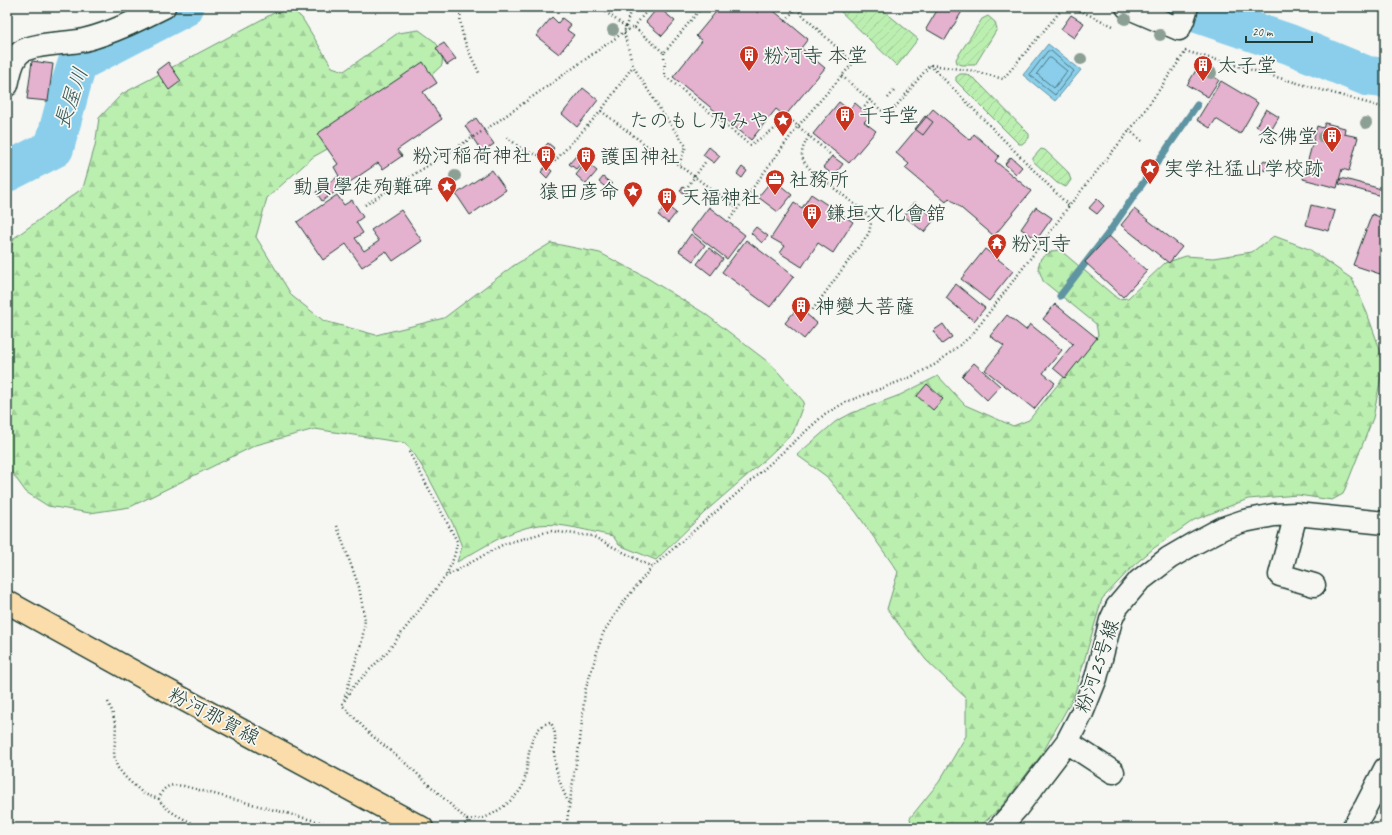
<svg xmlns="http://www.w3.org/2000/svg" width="1392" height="835" font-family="Caveat,'Klee One',sans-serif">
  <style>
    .forest { fill: url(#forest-firs); stroke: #6d9672 }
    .garden { fill: url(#garden-furrows); stroke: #6d9672 }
    .water { fill: #8aceeb; stroke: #5f94a2 }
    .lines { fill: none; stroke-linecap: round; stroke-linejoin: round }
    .shore { stroke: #4a777d; stroke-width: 1 }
    .stream { stroke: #5f94a2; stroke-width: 7 }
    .river { stroke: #8aceeb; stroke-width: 40 }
    .building { fill: #e4b1ce; stroke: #1f3d34 }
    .minor-casing { stroke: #1f3d34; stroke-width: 25 }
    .major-casing { stroke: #1f3d34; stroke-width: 25 }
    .path { stroke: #1f3d34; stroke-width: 2.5; stroke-dasharray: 1 3; stroke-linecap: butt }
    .minor { stroke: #f6f6f2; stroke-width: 22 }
    .major { stroke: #faddab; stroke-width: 22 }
    .tree { fill: #8c9f94 }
    .labels { text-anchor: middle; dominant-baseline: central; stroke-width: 3.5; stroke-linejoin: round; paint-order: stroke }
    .poi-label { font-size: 20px; fill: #1f3d34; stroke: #f6f6f2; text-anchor: start }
    .street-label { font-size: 20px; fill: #1f3d34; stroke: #f6f6f2 }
    .water-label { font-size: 21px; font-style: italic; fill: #345a59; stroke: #f6f6f2 }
  </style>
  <defs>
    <pattern id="forest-firs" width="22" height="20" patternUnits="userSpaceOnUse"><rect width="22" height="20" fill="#bbefb0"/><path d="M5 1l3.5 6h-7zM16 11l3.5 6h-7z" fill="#a0ce98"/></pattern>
    <pattern id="garden-furrows" width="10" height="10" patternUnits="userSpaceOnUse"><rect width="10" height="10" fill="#bbefb0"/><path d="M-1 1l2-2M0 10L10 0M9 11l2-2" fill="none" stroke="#a0ce98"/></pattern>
  </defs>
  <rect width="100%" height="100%" fill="#f6f6f2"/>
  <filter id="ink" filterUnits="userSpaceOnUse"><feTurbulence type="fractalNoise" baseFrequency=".025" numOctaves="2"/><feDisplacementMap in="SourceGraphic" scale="8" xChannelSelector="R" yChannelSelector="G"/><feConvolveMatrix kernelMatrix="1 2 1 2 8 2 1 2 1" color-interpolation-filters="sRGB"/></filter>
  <g filter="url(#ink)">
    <path class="forest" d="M285,7H290L302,18L332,67L344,71L398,33L419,30L434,41L443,52L442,65L423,83L370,125L313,157L267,198L256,237L292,296L324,321L376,335L444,318L513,266L551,243L600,253L644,276L704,313L772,365L804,402L793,433L759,465L706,511L656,560L619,545L613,536C591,532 561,522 538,525C508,530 483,548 457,562L462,547L454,526L430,480L415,455L405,443L315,429L256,445L130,507L90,513L48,506L26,492L7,466V262L14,238L83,188L95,146L99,118L122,94Z
      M1274,236L1309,249L1352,279L1367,313L1384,361L1373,418L1343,494L1332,500L1298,495L1248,499L1194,520L1154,548L1134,565L1102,599L1074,696L1042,754L1001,807L978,828H912L910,818L939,782L966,736V698L926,660L887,609L898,572L856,512L826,476L797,455L835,422L852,413L900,395L938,376L965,405L1013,426L1029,420L1098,335L1096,324L1043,281L1038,267L1041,258L1052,251L1060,250L1118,299L1128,298L1165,263L1186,256L1213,258L1252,252Z"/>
    <path class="garden" d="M836,7H879L918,39L897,66Z
      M988,16L995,22L997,29L975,65H962L957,63L956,59L982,19Z
      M960,74H966L976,80L1029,134V138L1022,144H1019L956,81V77Z
      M1041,149L1045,150L1068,172L1071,180L1066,187L1057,183L1033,161V158Z"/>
    <path class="water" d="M1048,44L1081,70L1055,101L1023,75Z"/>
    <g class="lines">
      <path class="shore" d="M1048,51H1051L1074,71L1055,95L1030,75Z
        M1049,58H1051L1067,71L1054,88L1037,74Z"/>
      <path class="stream" d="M1060,296L1107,235L1197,105"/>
      <path class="river" d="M1180,7L1289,44L1367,76L1385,78
        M7,172L54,148L72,81L78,62L184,7"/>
    </g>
    <path class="building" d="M658,7L675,21L662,36L646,22Z
      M720,7H751L758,13L763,7H769L808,39L801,48L825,68L785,116L776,109L751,140L673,77L702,41L696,36Z
      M939,7L964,8L945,40L926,29Z
      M1071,15L1084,23L1074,38L1061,29Z
      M552,17L558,23L562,18L571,25L567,30L574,35L559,54L536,36Z
      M444,43L456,59L447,65L436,48Z
      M32,61L53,64L48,101L27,99Z
      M168,62L181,81L169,90L156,71Z
      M423,62L437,83L423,92L442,119L397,150L402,156L383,169L378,163L322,201L316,192L339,176L334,167L338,164L317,134Z
      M1198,67L1204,71L1206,67L1215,72L1212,76L1219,80L1208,97L1187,85Z
      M1221,81L1258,103L1240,134L1216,119L1210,128L1197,120Z
      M583,88L598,100L577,127L562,114Z
      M839,102L849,110L855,103L870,116L864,122L876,131L849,163L813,134Z
      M933,109L970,140L974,134L999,156L995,161L1031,191L994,236L949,198L946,202L905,168L909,164L896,153Z
      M1266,109L1279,117L1269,134L1256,126Z
      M925,116L933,122L923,135L915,129Z
      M476,118L494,144L482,152L465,126Z
      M1325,123L1345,128L1344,134L1358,137L1349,171L1342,169L1337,188L1303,179L1317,126L1323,128Z
      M548,143L554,148L549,154L543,149Z
      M709,147L720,156L714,163L703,155Z
      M576,156L583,161L576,169L569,164Z
      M832,156L843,164L834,176L823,167Z
      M1011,157L1022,167L1016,174L1005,164Z
      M1264,160L1269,163L1265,171L1259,167Z
      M586,162L597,171L586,184L576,175Z
      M546,166L552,171L547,178L541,172Z
      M742,167L747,171L742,178L737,174Z
      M492,170L506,190L470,215L456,194Z
      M603,177L612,184L608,189L599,182Z
      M1341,178L1385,190V197L1339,184Z
      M773,179L792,195L778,212L758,197Z
      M683,187L688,191L686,194L680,191Z
      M811,194L853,222L833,253L818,243L802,267L780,253L785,246L771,238L794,203L802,208Z
      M337,195L344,205L352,200L363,217L356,222L363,233L355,238L364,251L379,241L371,230L401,210L422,241L393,261L386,251L362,267L346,244L323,260L297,222Z
      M1097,199L1104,206L1097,214L1089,208Z
      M915,202L935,219L924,232L904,216Z
      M666,205L676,213L668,223L658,215Z
      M1311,205L1335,211L1329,231L1306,225Z
      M709,207L745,235L727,259L691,231Z
      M1036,207L1052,218L1037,239L1021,229Z
      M1134,209L1182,247L1169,263L1121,225Z
      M1372,214L1385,219V269L1383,275L1353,265Z
      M756,227L768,236L762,243L751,233Z
      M691,234L705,245L693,261L679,251Z
      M1109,236L1147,271L1123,297L1085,262Z
      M746,240L794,276L770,307L722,272Z
      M709,248L723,259L711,275L697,264Z
      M985,249L1013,271L989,301L961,279Z
      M956,284L985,308L974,321L946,298Z
      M1055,304L1097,338L1065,378L1053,368L1073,344L1043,319Z
      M798,307L817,323L804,339L785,323Z
      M1007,315L1026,330L1030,324L1062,350L1043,373L1055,383L1034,409L985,370L1004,346L990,336Z
      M943,324L952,337L942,344L933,331Z
      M974,363L1000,386L987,400L962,376Z
      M927,384L943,399L933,410L917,396Z"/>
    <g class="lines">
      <g class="minor-casing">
        <path id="minor" d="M1127,7L1179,29L1183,20L1187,7
          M7,85C10,74 11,59 21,52C33,43 68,44 84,40C112,33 138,20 164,7
          M1296,514L1280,575L1314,585
          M1067,742L1113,772
          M999,828L1016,809L1067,742L1082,713L1096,678L1111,620L1117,607L1139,581L1169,558L1193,544L1223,528L1244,521L1274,515L1296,514L1385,523
          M1353,828L1366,806L1385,769"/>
      </g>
      <g class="major-casing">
        <path id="major" d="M7,602L159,686L422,828"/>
      </g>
      <path class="path" d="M461,7C457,33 470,53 480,75
        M599,7L626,27L624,32L633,66L661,111L686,146L679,165
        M1072,7L1113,26
        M576,8L579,7
        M786,21L796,7
        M626,27L631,7
        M634,27L650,7
        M1185,51L1385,108
        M664,53L665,76L750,145L790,119L832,156
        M930,65L1069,206
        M931,65L974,71L1003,79L1064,7
        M842,76L888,116L930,65
        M888,98L894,91
        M862,110L870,100
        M601,111L667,161L669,158L737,208
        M1129,130L1142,141
        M809,136C801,150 798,157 810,169L868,215L871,223L869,233L811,312
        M507,137L524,151L542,156L553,163L601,111L633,66
        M648,157L653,150
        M688,186L706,161
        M365,205L494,124L624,32L634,27L664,53L702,7
        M730,219L798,126L853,63L794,7
        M409,452L457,541C456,555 451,565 445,577
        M337,526L359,587L365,620L362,641L344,699
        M108,702L112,711L116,726L114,755L117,767L127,779L144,794L159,799
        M467,820C473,819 480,819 486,817C498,812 518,797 523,785C530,765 525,730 550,722C559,733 553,748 555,762C557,776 563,791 569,804
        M202,828C189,821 165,812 159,799C163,785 171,784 184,786L342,828
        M463,828L467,820L410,767L370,734L342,705L351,689L387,652L445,577L504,544L550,531L592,536L652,567
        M566,828L573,781L580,741L585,691L603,633L622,604L652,567L733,497L825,414L846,402L911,377L936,364L971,336L1039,247L1069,206L1141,116L1186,51"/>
      <use href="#minor" class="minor"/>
      <use href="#major" class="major"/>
    </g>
    <g class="tree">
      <circle cx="1125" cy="19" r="6"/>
      <circle cx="613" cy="30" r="6"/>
      <circle cx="1160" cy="35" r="6"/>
      <circle cx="1081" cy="59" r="6"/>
      <circle cx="1211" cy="73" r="6"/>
      <circle cx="1366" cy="123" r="6"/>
      <circle cx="1323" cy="137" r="6"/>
      <circle cx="455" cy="176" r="6"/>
    </g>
  </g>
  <defs>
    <g id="building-pin" transform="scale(1)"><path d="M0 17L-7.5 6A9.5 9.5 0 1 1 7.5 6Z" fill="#c8321e" stroke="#f6f6f2"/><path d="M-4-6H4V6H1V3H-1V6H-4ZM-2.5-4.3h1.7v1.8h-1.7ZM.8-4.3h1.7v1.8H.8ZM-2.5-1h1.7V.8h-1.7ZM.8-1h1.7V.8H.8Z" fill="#fff"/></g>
    <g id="sight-pin" transform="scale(1)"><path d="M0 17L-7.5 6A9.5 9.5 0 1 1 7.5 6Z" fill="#c8321e" stroke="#f6f6f2"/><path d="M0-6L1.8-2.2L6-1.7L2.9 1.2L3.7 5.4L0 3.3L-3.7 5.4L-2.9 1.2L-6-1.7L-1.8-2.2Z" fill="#fff"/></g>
    <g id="office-pin" transform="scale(1)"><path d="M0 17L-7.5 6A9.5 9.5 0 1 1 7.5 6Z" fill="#c8321e" stroke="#f6f6f2"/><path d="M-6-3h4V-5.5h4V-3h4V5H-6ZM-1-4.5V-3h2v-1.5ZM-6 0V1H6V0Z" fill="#fff"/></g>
    <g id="temple-pin" transform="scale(1)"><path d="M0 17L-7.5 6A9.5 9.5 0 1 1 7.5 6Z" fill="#c8321e" stroke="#f6f6f2"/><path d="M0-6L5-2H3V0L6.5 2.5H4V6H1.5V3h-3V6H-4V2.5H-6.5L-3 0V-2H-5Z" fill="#fff"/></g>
  </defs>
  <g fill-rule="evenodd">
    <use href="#building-pin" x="749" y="55"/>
    <use href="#building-pin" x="1203" y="65"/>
    <use href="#building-pin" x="845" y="115"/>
    <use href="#sight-pin" x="783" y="120"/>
    <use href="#building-pin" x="1332" y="136"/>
    <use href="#building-pin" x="546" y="155"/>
    <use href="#building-pin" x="586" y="156"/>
    <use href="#sight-pin" x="1150" y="168"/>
    <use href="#office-pin" x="775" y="179"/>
    <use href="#sight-pin" x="447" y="186"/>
    <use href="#sight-pin" x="633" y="191"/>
    <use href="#building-pin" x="667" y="197"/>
    <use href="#building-pin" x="812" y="213"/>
    <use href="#temple-pin" x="997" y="243"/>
    <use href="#building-pin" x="801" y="306"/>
  </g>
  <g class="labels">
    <g class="poi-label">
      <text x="763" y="55">粉河寺 本堂</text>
      <text x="1217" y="65">太子堂</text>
      <text x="859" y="115">千手堂</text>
      <text x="769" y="120" text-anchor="end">たのもし乃みや</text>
      <text x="1318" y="136" text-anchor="end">念佛堂</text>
      <text x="532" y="155" text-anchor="end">粉河稲荷神社</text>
      <text x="600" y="156">護国神社</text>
      <text x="1164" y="168">実学社猛山学校跡</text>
      <text x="789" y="179">社務所</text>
      <text x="433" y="186" text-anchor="end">動員學徒殉難碑</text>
      <text x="619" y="191" text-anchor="end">猿田彦命</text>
      <text x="681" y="197">天福神社</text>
      <text x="826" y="213">鎌垣文化會舘</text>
      <text x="1011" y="243">粉河寺</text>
      <text x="815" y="306">神變大菩薩</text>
    </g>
    <g class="street-label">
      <text transform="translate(1097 666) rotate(-71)">粉河25号線</text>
      <text transform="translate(214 716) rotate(28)">粉河那賀線</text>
    </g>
    <g class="water-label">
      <text transform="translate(71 98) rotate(-71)">長屋川</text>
    </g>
  </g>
  <rect width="1392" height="835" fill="none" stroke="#f6f6f2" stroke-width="24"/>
  <rect x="12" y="12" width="1368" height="811" fill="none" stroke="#1f3d34" stroke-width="1.5" filter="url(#ink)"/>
  <path d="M1246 36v6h66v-6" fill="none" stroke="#1f3d34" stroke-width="2"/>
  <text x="1252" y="36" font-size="12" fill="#1f3d34" stroke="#f6f6f2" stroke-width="3" paint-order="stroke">20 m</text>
</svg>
